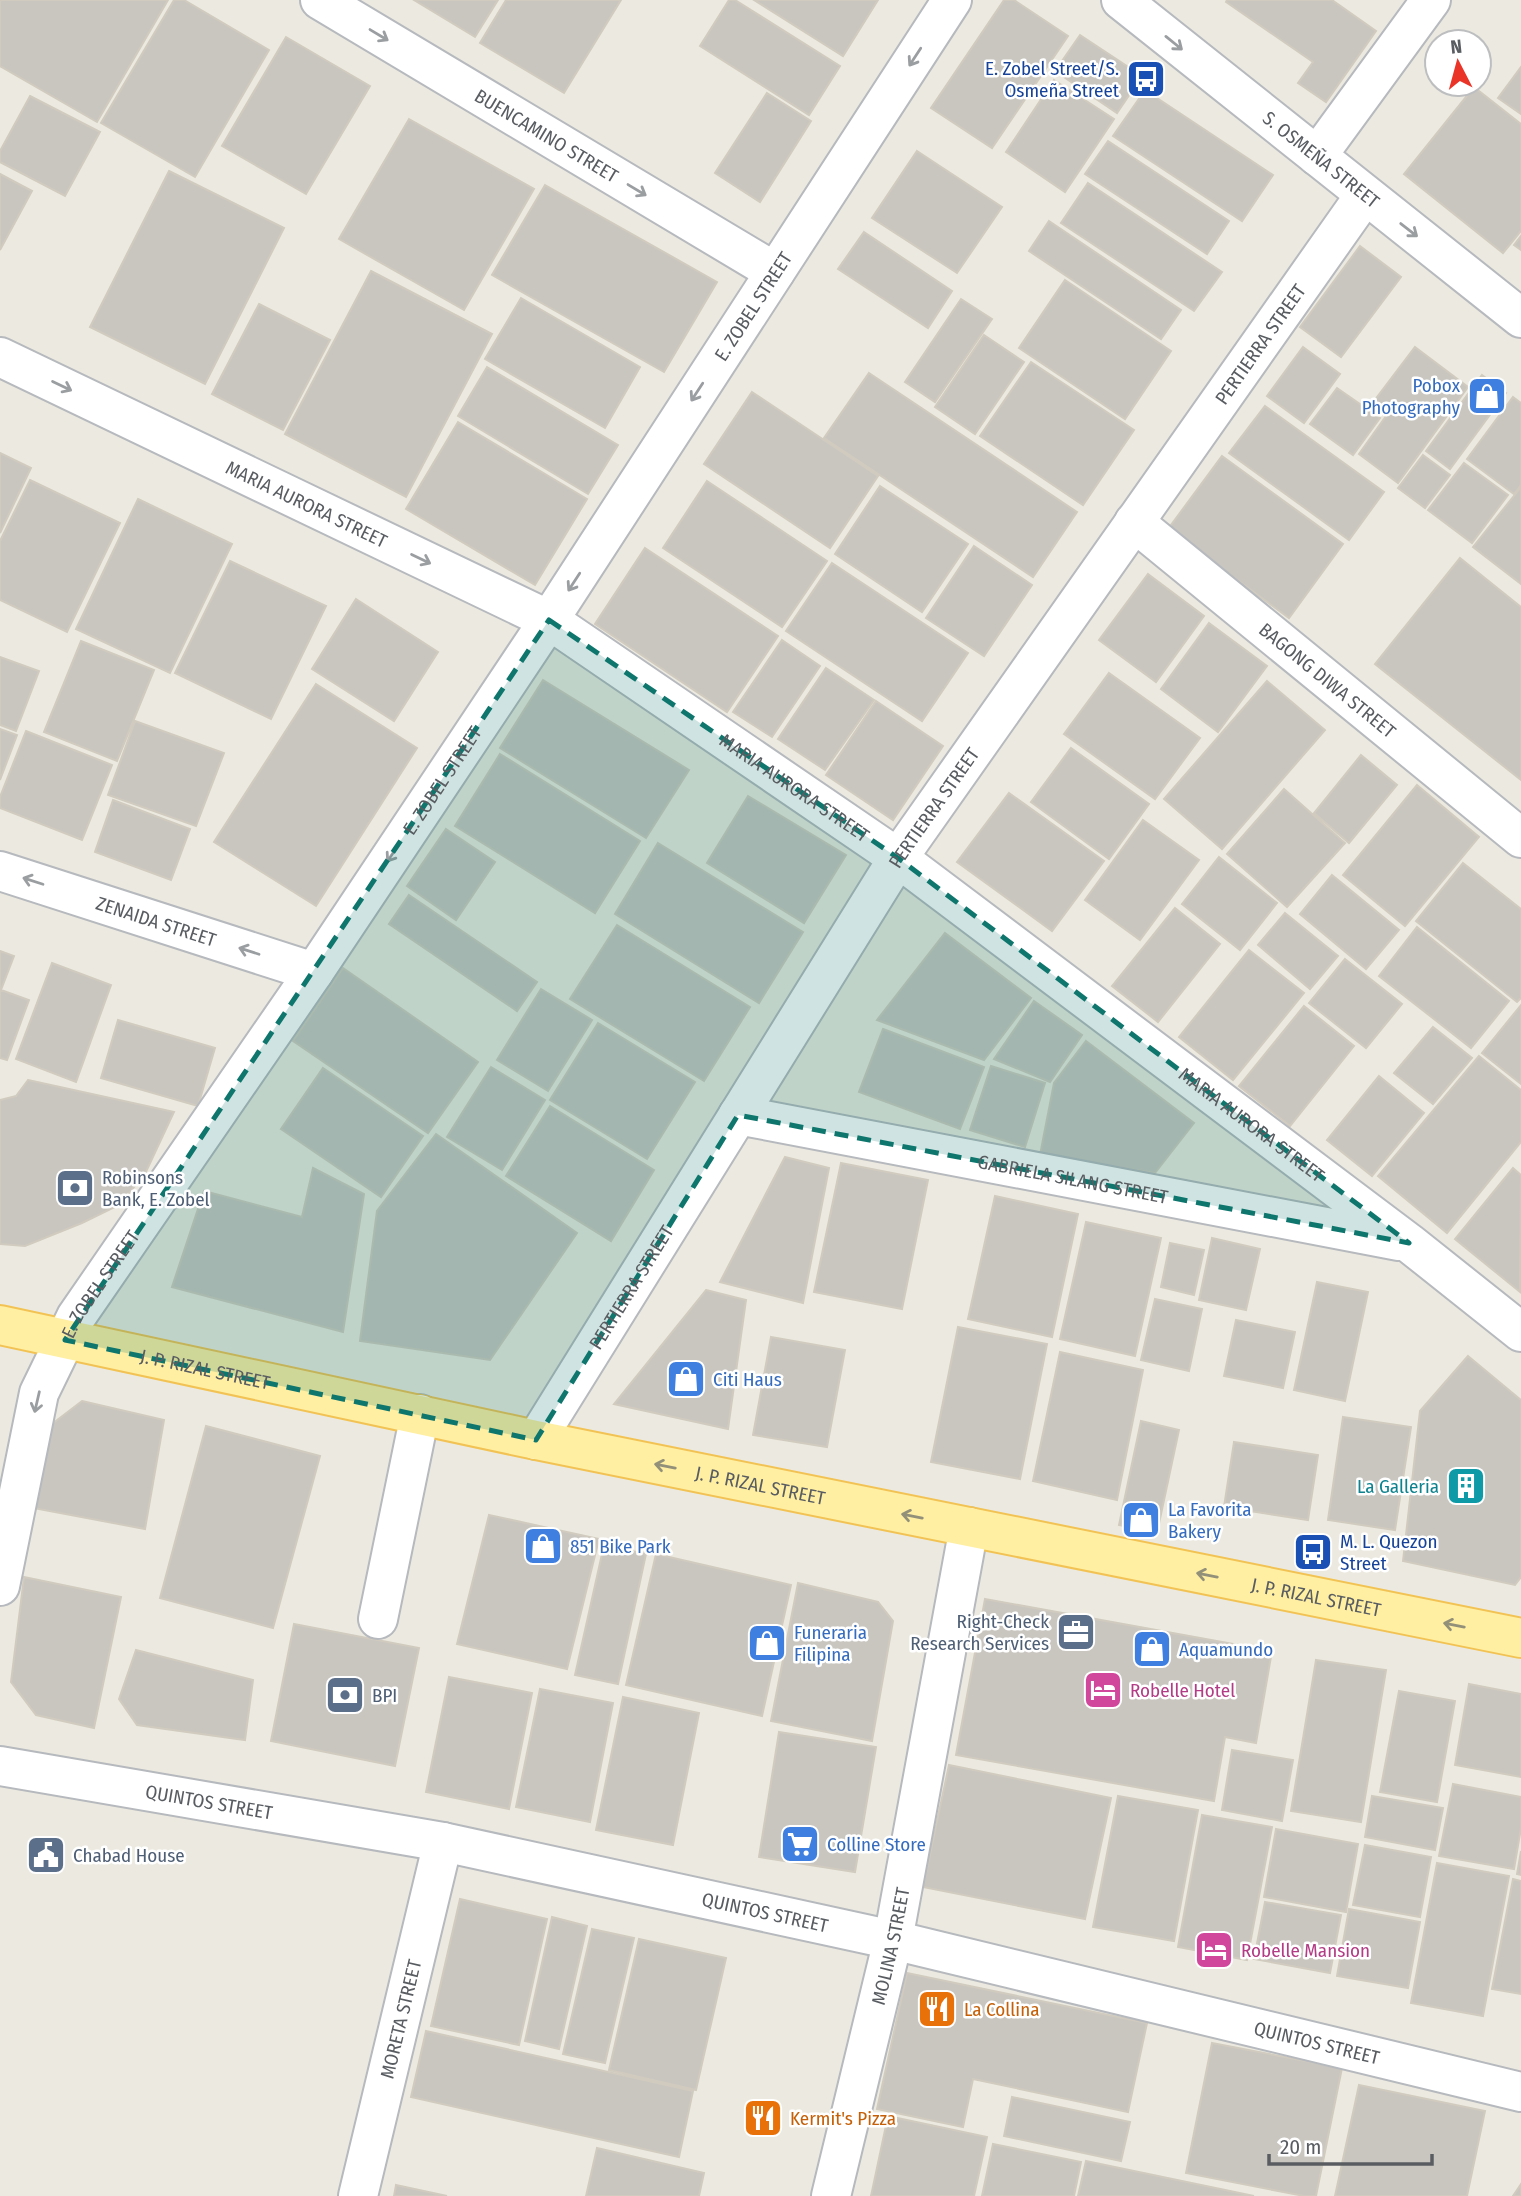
<svg xmlns="http://www.w3.org/2000/svg" width="1521" height="2196" font-family="'Fira Sans Condensed',sans-serif">
  <style>
    .building { fill: #c9c6c0; stroke: #d1cbbf; stroke-width: 2 }
    .lines { fill: none; stroke-linecap: round; stroke-linejoin: round }
    .minor-casing { stroke: #b6b9bd; stroke-width: 42 }
    .major-casing { stroke: #f2c354; stroke-width: 42 }
    .minor { stroke: #fff; stroke-width: 38 }
    .major { stroke: #ffefa3; stroke-width: 38 }
    .oneway { stroke: #9b9ea1 }
    .oneway2 { stroke: #939079 }
    .marked { fill: #0f766e; fill-opacity: 0.2; stroke: #0f766e; stroke-width: 5; stroke-dasharray: 14 9; stroke-linejoin: round }
    .labels { text-anchor: middle; dominant-baseline: central; stroke-width: 5; stroke-linejoin: round; paint-order: stroke }
    .transit-label { font-size: 19px; fill: #164399; stroke: #fff; text-anchor: end }
    .street-label { font-size: 19px; fill: #595d62; stroke: #fff }
    .shop-label { font-size: 19px; fill: #366cbe; stroke: #fff; text-anchor: start }
    .service-label { font-size: 19px; fill: #4e5e75; stroke: #fff; text-anchor: start }
    .culture-label { font-size: 19px; fill: #0d838f; stroke: #fff; text-anchor: end }
    .hotel-label { font-size: 19px; fill: #b23c85; stroke: #fff; text-anchor: start }
    .food-label { font-size: 19px; fill: #c56008; stroke: #fff; text-anchor: start }
  </style>
  <rect width="100%" height="100%" fill="#eceae0"/>
  <path class="building" d="M0,0H168L97,122L0,66Z
    M174,0H184L269,50L195,177L101,123Z
    M414,0H498L475,37Z
    M506,0H621L564,93L480,43Z
    M729,0H735L840,66L809,115L700,46Z
    M754,0H878L843,56Z
    M1004,0H1014L1068,36L992,148L931,108Z
    M1227,0H1332L1376,31L1326,102L1298,83L1313,62L1226,2Z
    M1080,35L1142,76L1117,113L1055,71Z
    M286,37L370,86L306,194L222,146Z
    M1521,67V114L1498,98Z
    M1054,80L1114,119L1065,192L1006,152Z
    M1474,87L1521,124V231L1503,253L1404,174Z
    M1145,90L1273,175L1242,221L1113,136Z
    M767,93L811,121L760,202L715,173Z
    M30,96L100,132L65,196L0,162V151Z
    M409,119L534,189L464,310L339,239Z
    M1108,141L1229,221L1207,254L1085,174Z
    M917,151L1002,207L957,273L872,218Z
    M169,171L284,228L205,384L90,327Z
    M0,174L32,191L0,250Z
    M1088,183L1222,272L1194,311L1061,223Z
    M545,185L717,282L664,372L492,275Z
    M1049,221L1181,310L1161,339L1029,251Z
    M864,232L952,291L928,328L838,269Z
    M1521,236V250L1514,245Z
    M1360,246L1401,277L1341,357L1300,327Z
    M371,271L492,334L406,497L285,434Z
    M1065,280L1171,351L1125,419L1019,348Z
    M521,298L640,367L605,428L485,359Z
    M961,299L992,319L935,402L905,382Z
    M259,304L330,340L283,430L212,394Z
    M984,335L1024,362L975,434L935,407Z
    M1303,347L1340,374L1304,423L1267,396Z
    M1415,347L1468,387L1398,483L1359,454L1386,416L1371,405Z
    M1031,362L1134,430L1083,505L980,436Z
    M487,367L618,445L588,494L458,416Z
    M869,373L1077,512L1033,577L824,438Z
    M1482,375L1506,393L1450,469L1426,451Z
    M1337,388L1380,418L1353,455L1310,424Z
    M752,392L878,476L830,548L704,464Z
    M1513,397L1521,403V485L1514,494L1467,459Z
    M1265,406L1384,492L1349,540L1229,453Z
    M458,422L587,499L535,585L406,509Z
    M0,453L31,468L0,533Z
    M1423,455L1450,475L1425,508L1398,488Z
    M1222,456L1343,544L1289,618L1168,529Z
    M1464,463L1508,495L1472,543L1428,510Z
    M30,480L120,523L67,632L0,600V541Z
    M707,481L827,561L782,627L663,548Z
    M880,486L968,544L922,612L835,554Z
    M1521,487V584L1473,547Z
    M138,499L232,544L170,673L76,629Z
    M974,546L1032,585L984,656L926,618Z
    M645,548L778,636L727,712L595,624Z
    M1460,558L1521,607V780L1375,664Z
    M230,561L326,606L271,719L175,673Z
    M832,563L968,653L922,721L786,631Z
    M1148,574L1204,616L1156,682L1099,640Z
    M356,599L438,652L394,721L312,669Z
    M1209,623L1267,666L1218,732L1161,689Z
    M782,640L820,666L772,737L733,712Z
    M81,641L154,670L117,761L44,732Z
    M0,657L39,671L16,731L0,725Z
    M826,668L874,700L825,770L778,739Z
    M1109,673L1200,738L1155,799L1064,734Z
    M543,680L689,770L646,838L500,748Z
    M1267,681L1325,730L1222,849L1164,799Z
    M316,684L417,748L316,906L214,842Z
    M876,701L943,746L893,820L826,775Z
    M135,721L224,753L196,826L108,795Z
    M0,729L17,735L0,780Z
    M26,731L112,765L82,840L0,808V797Z
    M1071,748L1149,804L1109,859L1031,802Z
    M500,754L640,841L595,913L455,826Z
    M1361,755L1397,785L1349,843L1314,813Z
    M1417,785L1479,837L1405,926L1343,875Z
    M1284,789L1345,843L1287,907L1227,854Z
    M1009,793L1104,861L1052,931L957,862Z
    M748,796L846,855L804,923L707,863Z
    M113,800L190,829L171,880L95,852Z
    M1143,820L1199,860L1140,940L1085,900Z
    M446,829L495,862L456,920L407,886Z
    M658,843L803,932L759,1003L615,914Z
    M1219,857L1277,903L1240,950L1182,904Z
    M1463,863L1521,909V998L1517,1002L1416,921Z
    M1332,875L1399,930L1366,969L1300,914Z
    M409,895L537,982L517,1011L389,924Z
    M1175,908L1220,944L1158,1022L1112,986Z
    M1285,913L1338,956L1310,989L1258,945Z
    M617,925L750,1007L704,1081L570,999Z
    M1417,927L1509,1001L1471,1048L1379,976Z
    M945,933L1031,998L984,1060L877,1020Z
    M1249,950L1304,993L1233,1080L1179,1037Z
    M0,951L14,956L1,990L29,1000L7,1060L0,1058Z
    M1345,959L1402,1004L1366,1048L1309,1003Z
    M52,963L111,985L76,1082L16,1059Z
    M343,968L478,1062L428,1133L293,1041Z
    M541,989L592,1020L548,1091L497,1060Z
    M1034,1001L1082,1035L1050,1082L994,1059Z
    M1521,1005V1084L1482,1053Z
    M1304,1006L1354,1046L1290,1126L1239,1086Z
    M118,1020L215,1048L198,1106L101,1078Z
    M598,1023L695,1082L647,1159L550,1100Z
    M1433,1027L1472,1058L1433,1104L1394,1073Z
    M883,1029L984,1067L960,1129L859,1092Z
    M1086,1041L1194,1123L1155,1173L1040,1155L1054,1083Z
    M1479,1056L1521,1090V1142L1447,1233L1378,1176Z
    M991,1066L1045,1083L1025,1147L970,1130Z
    M491,1067L545,1100L502,1170L447,1137Z
    M323,1068L423,1136L381,1197L281,1129Z
    M1379,1076L1424,1113L1372,1176L1327,1140Z
    M28,1080L174,1112L145,1174L119,1205L82,1223L25,1246L0,1244V1100L16,1096Z
    M550,1106L654,1170L611,1241L506,1176Z
    M436,1134L577,1233L490,1360L360,1341L377,1211Z
    M785,1157L829,1168L803,1303L720,1282Z
    M841,1163L928,1180L902,1309L814,1292Z
    M313,1168L364,1194L343,1332L172,1287L204,1191L302,1217Z
    M1513,1168L1521,1175L1520,1292L1455,1239Z
    M995,1196L1078,1214L1052,1337L968,1319Z
    M1086,1222L1161,1238L1135,1356L1060,1339Z
    M1212,1238L1260,1249L1246,1310L1199,1300Z
    M1170,1243L1204,1250L1194,1295L1161,1287Z
    M1317,1282L1368,1292L1345,1401L1294,1390Z
    M706,1290L746,1300L728,1429L614,1404Z
    M1155,1299L1202,1309L1189,1371L1141,1360Z
    M1236,1320L1295,1332L1283,1388L1224,1376Z
    M958,1327L1047,1344L1020,1479L931,1462Z
    M771,1337L845,1350L827,1447L753,1435Z
    M1060,1352L1143,1370L1117,1500L1033,1481Z
    M1468,1356L1521,1400V1577L1515,1585L1403,1561L1420,1411Z
    M82,1401L164,1420L145,1529L28,1507L44,1430Z
    M1343,1417L1411,1427L1395,1530L1328,1520Z
    M1141,1421L1179,1430L1157,1533L1119,1525Z
    M206,1426L320,1456L273,1628L160,1598Z
    M1234,1442L1318,1455L1308,1520L1224,1507Z
    M489,1515L599,1539L567,1669L457,1644Z
    M604,1545L646,1554L618,1684L575,1675Z
    M656,1554L791,1585L762,1716L626,1685Z
    M24,1577L121,1597L94,1728L36,1715L11,1682Z
    M798,1583L878,1602L893,1621L872,1741L771,1721Z
    M985,1599L1272,1651L1256,1743L1225,1737L1214,1801L956,1755Z
    M294,1624L419,1648L395,1766L271,1741Z
    M136,1650L253,1680L245,1740L137,1725L119,1699Z
    M1316,1660L1386,1670L1361,1822L1291,1811Z
    M449,1677L532,1693L509,1809L426,1792Z
    M1469,1684L1521,1694V1777L1455,1765Z
    M540,1689L613,1703L590,1822L516,1807Z
    M1399,1691L1455,1701L1437,1802L1380,1792Z
    M623,1697L699,1713L673,1845L596,1830Z
    M779,1732L876,1747L855,1872L759,1857Z
    M1232,1750L1293,1760L1282,1821L1222,1810Z
    M949,1765L1111,1798L1085,1919L923,1887Z
    M1453,1784L1521,1797V1828L1514,1869L1439,1856Z
    M1118,1796L1198,1810L1174,1941L1093,1927Z
    M1372,1796L1443,1808L1435,1850L1365,1837Z
    M1202,1815L1272,1827L1247,1960L1178,1947Z
    M1276,1829L1358,1844L1346,1912L1264,1897Z
    M1365,1845L1431,1857L1420,1917L1353,1905Z
    M1521,1851V1875L1517,1874Z
    M1437,1863L1509,1876L1483,2016L1411,2003Z
    M1513,1879L1521,1881V1994L1492,1989Z
    M460,1899L547,1919L519,2045L431,2026Z
    M1265,1902L1341,1915L1330,1973L1254,1959Z
    M1349,1909L1420,1922L1408,1988L1337,1976Z
    M552,1917L587,1926L559,2049L525,2041Z
    M592,1929L634,1938L605,2063L563,2054Z
    M639,1939L726,1958L696,2090L609,2070Z
    M907,1973L1147,2023L1128,2112L973,2079L963,2127L877,2109Z
    M426,2031L693,2091L679,2157L411,2097Z
    M1212,2043L1342,2068L1316,2196H1304L1186,2173Z
    M1359,2085L1485,2111L1467,2196H1335Z
    M1012,2097L1130,2122L1121,2161L1004,2136Z
    M888,2116L987,2137L974,2196H871Z
    M993,2144L1081,2162L1074,2196H982Z
    M597,2148L704,2173L699,2196H586Z
    M1086,2161L1254,2196H1078Z
    M1521,2184V2196H1513Z
    M396,2185L447,2196H394Z"/>
  <g class="lines">
    <g class="minor-casing">
      <g id="minor">
        <path id="s1" d="M320,0L775,272"/>
        <path id="s2" d="M1121,0L1521,318"/>
        <path d="M1317,156L1431,0"/>
        <path id="s3" d="M0,357L549,620L898,858L1409,1243L1521,1332"/>
        <path id="s4" d="M1134,522L1521,838"/>
        <path id="s5" d="M0,871L314,972"/>
        <path id="s6" d="M738,1115L1399,1241"/>
        <path id="s7" d="M536,1440L898,858L1365,195"/>
        <path id="s8" d="M0,1586L39,1393L76,1317L314,972L549,620L952,0"/>
        <path d="M378,1619L420,1414"/>
        <path id="s9" d="M0,1766L443,1842L893,1940L1521,2092"/>
        <path id="s10" d="M358,2196L443,1842"/>
        <path id="s11" d="M831,2196L893,1940L969,1527"/>
      </g>
    </g>
    <g class="major-casing">
      <g id="major">
        <path id="s12" d="M0,1325L536,1440L1521,1638"/>
      </g>
    </g>
    <use href="#minor" class="minor"/>
    <use href="#major" class="major"/>
  </g>
  <defs><path id="oneway-shaft" d="M-6 0H5M1.5-3L5.5 0L1.5 3" fill="none" stroke-width="1.6" stroke-linecap="round" stroke-linejoin="round" transform="scale(1.75)"/></defs>
  <g class="oneway">
    <use href="#oneway-shaft" transform="translate(379 35) rotate(31)"/>
    <use href="#oneway-shaft" transform="translate(1174 43) rotate(39)"/>
    <use href="#oneway-shaft" transform="translate(915 57) rotate(123)"/>
    <use href="#oneway-shaft" transform="translate(637 190) rotate(31)"/>
    <use href="#oneway-shaft" transform="translate(1409 230) rotate(38)"/>
    <use href="#oneway-shaft" transform="translate(62 386) rotate(26)"/>
    <use href="#oneway-shaft" transform="translate(697 392) rotate(123)"/>
    <use href="#oneway-shaft" transform="translate(421 559) rotate(26)"/>
    <use href="#oneway-shaft" transform="translate(574 582) rotate(123)"/>
    <use href="#oneway-shaft" transform="translate(393 853) rotate(124)"/>
    <use href="#oneway-shaft" transform="translate(33 881) rotate(-162)"/>
    <use href="#oneway-shaft" transform="translate(249 951) rotate(-162)"/>
    <use href="#oneway-shaft" transform="translate(37 1402) rotate(103)"/>
  </g>
  <g class="oneway2">
    <use href="#oneway-shaft" transform="translate(665 1466) rotate(-169)"/>
    <use href="#oneway-shaft" transform="translate(912 1516) rotate(-169)"/>
    <use href="#oneway-shaft" transform="translate(1207 1575) rotate(-169)"/>
    <use href="#oneway-shaft" transform="translate(1454 1625) rotate(-169)"/>
  </g>
  <path class="marked" d="M549,620L898,858L1409,1243L738,1115L536,1440L65,1340Z"/>
  <defs>
    <g id="bus-square" transform="scale(2.0125)"><rect x="-9" y="-9" width="18" height="18" rx="4" fill="#1a4fb4" stroke="#fff"/><path d="M-5-6H5V4H4V6H2V4H-2V6H-4V4H-5ZM-3.5-4V0h7V-4ZM-3.5 1.2v1.5H-2V1.2ZM2 1.2v1.5H3.5V1.2Z" fill="#fff"/></g>
    <g id="shop-square" transform="scale(2.0125)"><rect x="-9" y="-9" width="18" height="18" rx="4" fill="#3f7fe0" stroke="#fff"/><path d="M-5-2.5h2.3a2.7 3.5 0 0 1 5.4 0H5L5.5 6h-11ZM-1.5-2.5h3a1.5 2.3 0 0 0-3 0Z" fill="#fff"/></g>
    <g id="bank-square" transform="scale(2.0125)"><rect x="-9" y="-9" width="18" height="18" rx="4" fill="#5c6f8a" stroke="#fff"/><path d="M-6-4H6V4H-6ZM0-2.3a2.3 2.3 0 1 0 0 4.6a2.3 2.3 0 1 0 0-4.6Z" fill="#fff"/></g>
    <g id="building-square" transform="scale(2.0125)"><rect x="-9" y="-9" width="18" height="18" rx="4" fill="#0f9aa8" stroke="#fff"/><path d="M-4-6H4V6H1V3H-1V6H-4ZM-2.5-4.3h1.7v1.8h-1.7ZM.8-4.3h1.7v1.8H.8ZM-2.5-1h1.7V.8h-1.7ZM.8-1h1.7V.8H.8Z" fill="#fff"/></g>
    <g id="office-square" transform="scale(2.0125)"><rect x="-9" y="-9" width="18" height="18" rx="4" fill="#5c6f8a" stroke="#fff"/><path d="M-6-3h4V-5.5h4V-3h4V5H-6ZM-1-4.5V-3h2v-1.5ZM-6 0V1H6V0Z" fill="#fff"/></g>
    <g id="hotel-square" transform="scale(2.0125)"><rect x="-9" y="-9" width="18" height="18" rx="4" fill="#d1479c" stroke="#fff"/><path d="M-6-4.5h1.5V1H6V5H4.5V3h-9V5H-6ZM-4 0a1.8 1.8 0 1 1 3.6 0ZM.5 0V-2.5h3Q6-2.5 6 0Z" fill="#fff"/></g>
    <g id="supermarket-square" transform="scale(2.0125)"><rect x="-9" y="-9" width="18" height="18" rx="4" fill="#3f7fe0" stroke="#fff"/><path d="M-6-5.5h2.5l.6 2H6L4.5 2H-2.5L-4.4-4H-6ZM-1.5 3.2a1.3 1.3 0 1 0 .1 0ZM3 3.2a1.3 1.3 0 1 0 .1 0Z" fill="#fff"/></g>
    <g id="civic-square" transform="scale(2.0125)"><rect x="-9" y="-9" width="18" height="18" rx="4" fill="#5c6f8a" stroke="#fff"/><path d="M-.6-6.5H3V-4.5H.6V-3L4-1V1h2V6H-6V1h2V-1L-.6-3ZM-1.2 2.5V6h2.4V2.5Z" fill="#fff"/></g>
    <g id="restaurant-square" transform="scale(2.0125)"><rect x="-9" y="-9" width="18" height="18" rx="4" fill="#e8710a" stroke="#fff"/><path d="M-5-6h1v4h1v-4h1v4h1v-4h1v5L-1.5 .5V6h-2V.5L-5-1ZM5-6V6H3V1.5H1.5Q1.5-4 5-6Z" fill="#fff"/></g>
  </defs>
  <g fill-rule="evenodd">
    <use href="#bus-square" x="1146" y="79"/>
    <use href="#shop-square" x="1487" y="396"/>
    <use href="#bank-square" x="75" y="1188"/>
    <use href="#shop-square" x="686" y="1379"/>
    <use href="#building-square" x="1466" y="1486"/>
    <use href="#shop-square" x="1141" y="1520"/>
    <use href="#shop-square" x="543" y="1546"/>
    <use href="#bus-square" x="1313" y="1552"/>
    <use href="#office-square" x="1076" y="1632"/>
    <use href="#shop-square" x="767" y="1643"/>
    <use href="#shop-square" x="1152" y="1649"/>
    <use href="#hotel-square" x="1103" y="1690"/>
    <use href="#bank-square" x="345" y="1695"/>
    <use href="#supermarket-square" x="800" y="1844"/>
    <use href="#civic-square" x="46" y="1855"/>
    <use href="#hotel-square" x="1214" y="1950"/>
    <use href="#restaurant-square" x="937" y="2009"/>
    <use href="#restaurant-square" x="763" y="2118"/>
  </g>
  <g class="labels">
    <g class="transit-label">
      <text x="1119" y="68">E. Zobel Street/S.<tspan x="1119" dy="22">Osmeña Street</tspan></text>
      <text x="1340" y="1541" text-anchor="start">M. L. Quezon<tspan x="1340" dy="22">Street</tspan></text>
    </g>
    <g class="street-label">
      <text stroke="none"><textPath href="#s1" startOffset="264">BUENCAMINO STREET</textPath></text>
      <text stroke="none"><textPath href="#s2" startOffset="256">S. OSMEÑA STREET</textPath></text>
      <text stroke="none"><textPath href="#s8" startOffset="1498">E. ZOBEL STREET</textPath></text>
      <text stroke="none"><textPath href="#s7" startOffset="1314">PERTIERRA STREET</textPath></text>
      <text stroke="none"><textPath href="#s3" startOffset="340">MARIA AURORA STREET</textPath></text>
      <text stroke="none"><textPath href="#s4" startOffset="250">BAGONG DIWA STREET</textPath></text>
      <text stroke="none"><textPath href="#s8" startOffset="931">E. ZOBEL STREET</textPath></text>
      <text stroke="none"><textPath href="#s3" startOffset="906">MARIA AURORA STREET</textPath></text>
      <text stroke="none"><textPath href="#s7" startOffset="747">PERTIERRA STREET</textPath></text>
      <text stroke="none"><textPath href="#s5" startOffset="164">ZENAIDA STREET</textPath></text>
      <text stroke="none"><textPath href="#s3" startOffset="1474">MARIA AURORA STREET</textPath></text>
      <text stroke="none"><textPath href="#s6" startOffset="341">GABRIELA SILANG STREET</textPath></text>
      <text stroke="none"><textPath href="#s8" startOffset="322">E. ZOBEL STREET</textPath></text>
      <text stroke="none"><textPath href="#s7" startOffset="180">PERTIERRA STREET</textPath></text>
      <text stroke="none"><textPath href="#s12" startOffset="210">J. P. RIZAL STREET</textPath></text>
      <text stroke="none"><textPath href="#s12" startOffset="777">J. P. RIZAL STREET</textPath></text>
      <text stroke="none"><textPath href="#s12" startOffset="1344">J. P. RIZAL STREET</textPath></text>
      <text stroke="none"><textPath href="#s9" startOffset="212">QUINTOS STREET</textPath></text>
      <text stroke="none"><textPath href="#s9" startOffset="779">QUINTOS STREET</textPath></text>
      <text stroke="none"><textPath href="#s11" startOffset="257">MOLINA STREET</textPath></text>
      <text stroke="none"><textPath href="#s10" startOffset="182">MORETA STREET</textPath></text>
      <text stroke="none"><textPath href="#s9" startOffset="1346">QUINTOS STREET</textPath></text>
    </g>
    <g class="shop-label">
      <text x="1460" y="385" text-anchor="end">Pobox<tspan x="1460" dy="22">Photography</tspan></text>
      <text x="713" y="1379">Citi Haus</text>
      <text x="1168" y="1509">La Favorita<tspan x="1168" dy="22">Bakery</tspan></text>
      <text x="570" y="1546">851 Bike Park</text>
      <text x="794" y="1632">Funeraria<tspan x="794" dy="22">Filipina</tspan></text>
      <text x="1179" y="1649">Aquamundo</text>
      <text x="827" y="1844">Colline Store</text>
    </g>
    <g class="service-label">
      <text x="102" y="1177">Robinsons<tspan x="102" dy="22">Bank, E. Zobel</tspan></text>
      <text x="1049" y="1621" text-anchor="end">Right-Check<tspan x="1049" dy="22">Research Services</tspan></text>
      <text x="372" y="1695">BPI</text>
      <text x="73" y="1855">Chabad House</text>
    </g>
    <g class="culture-label">
      <text x="1439" y="1486">La Galleria</text>
    </g>
    <g class="hotel-label">
      <text x="1130" y="1690">Robelle Hotel</text>
      <text x="1241" y="1950">Robelle Mansion</text>
    </g>
    <g class="food-label">
      <text x="964" y="2009">La Collina</text>
      <text x="790" y="2118">Kermit's Pizza</text>
    </g>
  </g>
  <g transform="translate(1458 63) rotate(354)"><circle r="33" fill="#ffffff" stroke="#bdbec0" stroke-width="2"/>
  <path d="M0-5L12 26L0 18L-12 26Z" fill="#ea3428"/>
  <text y="-10" font-size="19" font-weight="bold" text-anchor="middle" fill="#595d62">N</text>
  </g>
  <path d="M1269 2154v10h163v-10" fill="none" stroke="#595d62" stroke-width="3.5"/>
  <text x="1280" y="2154" font-size="21" fill="#595d62" stroke="#ffffff" stroke-width="5" paint-order="stroke">20 m</text>
</svg>
